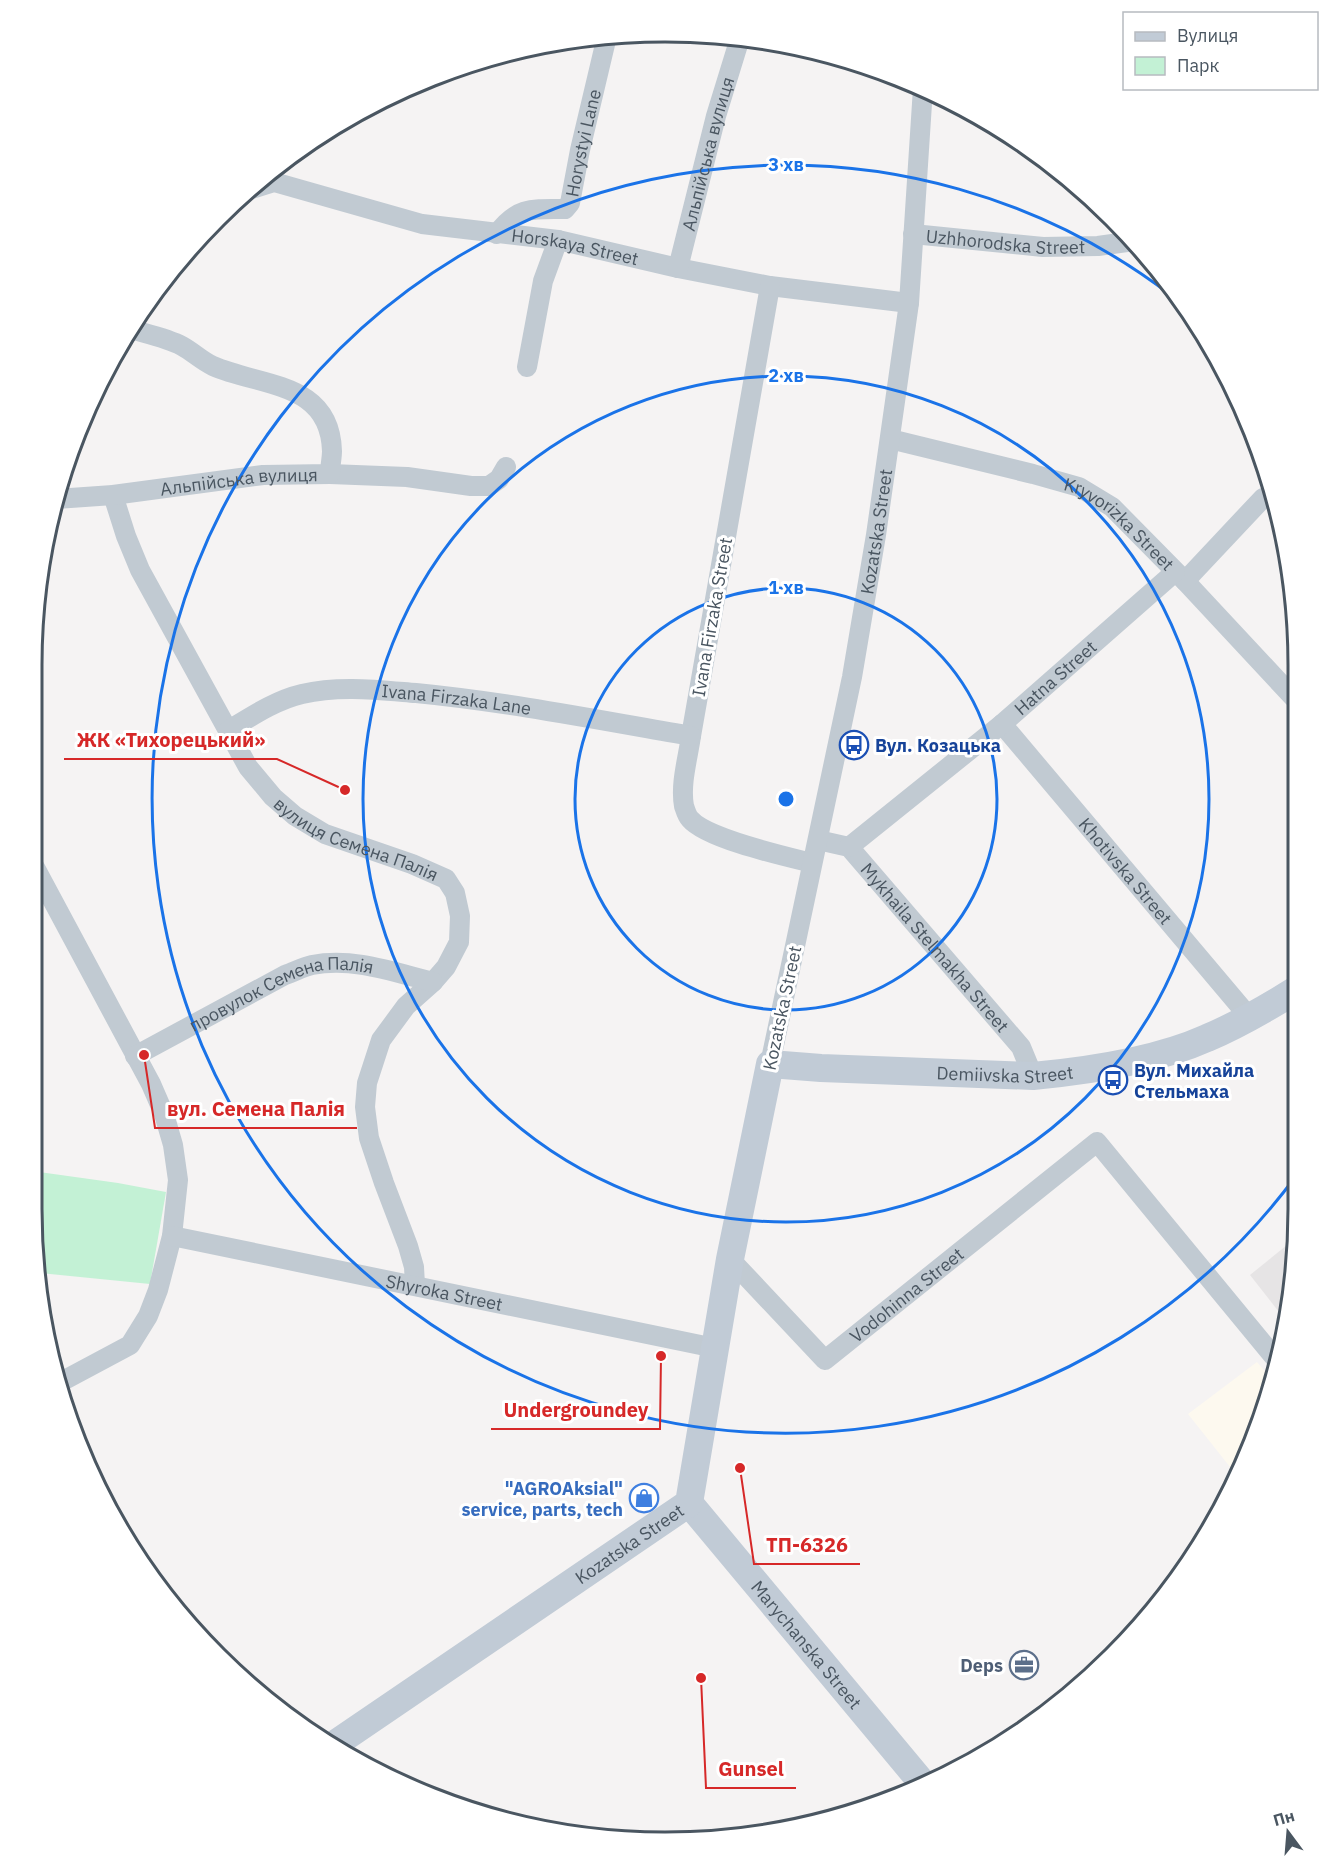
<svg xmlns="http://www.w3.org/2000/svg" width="1330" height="1874" font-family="'IBM Plex Sans',sans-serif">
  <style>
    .commercial { fill: #fdf9ef }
    .education { fill: #e6e4e5 }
    .green { fill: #c3f1d5 }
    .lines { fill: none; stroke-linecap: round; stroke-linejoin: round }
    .street { stroke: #c1cad2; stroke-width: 20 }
    .secondary { stroke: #c1cbd6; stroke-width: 28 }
    .ring { fill: none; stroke: #1a73e8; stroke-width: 3 }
    .labels { text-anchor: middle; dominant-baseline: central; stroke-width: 6; stroke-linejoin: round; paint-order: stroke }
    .street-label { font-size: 18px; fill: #4a5661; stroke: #fff }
    .transit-label { font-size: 18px; font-weight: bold; fill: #164399; stroke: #fff; text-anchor: start }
    .shop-label { font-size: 18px; font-weight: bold; fill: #366cbe; stroke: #fff; text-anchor: end }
    .service-label { font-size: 18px; font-weight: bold; fill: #4e5e75; stroke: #fff; text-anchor: end }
    .rim { fill: none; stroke: #4a5661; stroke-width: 3 }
    .centre { fill: #1a73e8; stroke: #fff; stroke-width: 3 }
    .ring-label { font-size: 18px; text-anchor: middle; font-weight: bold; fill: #1a73e8; stroke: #fff; stroke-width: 6; stroke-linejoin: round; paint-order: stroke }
    .leader { fill: none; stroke: #d62828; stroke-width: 2 }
    .callout-dot { fill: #d62828; stroke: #fff; stroke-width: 2 }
    .callout-label { font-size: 20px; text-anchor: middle; font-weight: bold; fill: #d62828; stroke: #fff; stroke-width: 6; stroke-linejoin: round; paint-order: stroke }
  </style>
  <rect width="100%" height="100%" fill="#f5f3f3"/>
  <path class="commercial" d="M1257,1362L1274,1382L1238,1477L1188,1414Z"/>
  <path class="education" d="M1297,1237V1250L1286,1321L1250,1275Z"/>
  <path class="green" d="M32,1171L118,1183L166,1192L150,1284L40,1273L32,1209Z"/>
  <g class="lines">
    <g class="street">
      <path id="s1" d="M245,191L274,182L422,224L558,240L678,268L770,286L909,303"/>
      <path id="s2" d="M497,234C517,206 534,209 565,209L570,203L580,150L607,36"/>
      <path id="s3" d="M913,234L1043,247L1098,246L1134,241"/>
      <path id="s4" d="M678,268L716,116L740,38"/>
      <path d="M770,286L691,736C688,758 680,784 684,806C685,809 687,816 690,819C707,839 784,856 812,863"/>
      <path d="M527,367L543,281L558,240"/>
      <path id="s5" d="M890,439L1033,474L1079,487L1112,507L1185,581L1294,698"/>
      <path d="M330,474L407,477L471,486H489L499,479L506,467"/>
      <path id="s6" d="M113,495L126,536L140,570L248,767L273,797L295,816L325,834L412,864L446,879L455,893L460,916L459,942L446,967L433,982L406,1006L381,1040L367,1083L365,1107L369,1138L384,1183L408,1246L414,1267L415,1285"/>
      <path id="s7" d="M56,499L113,495L263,475L330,474C330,466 332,458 332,451C330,381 261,387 213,366C202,361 193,352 182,346C167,338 147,334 130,329"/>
      <path d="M1185,581L1263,498L1274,493"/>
      <path id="s8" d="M1002,724L1250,1018"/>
      <path id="s9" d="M229,730C252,716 276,700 302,694C339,685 379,690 416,693C508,702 599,720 691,736"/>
      <path id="s10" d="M818,840L849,847L1021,1047L1033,1076"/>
      <path id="s11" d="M849,847L1002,724L1175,572"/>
      <path d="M32,862L151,1084L164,1114L173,1145L178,1180L172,1236L158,1290L148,1316L130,1345L57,1384"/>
      <path id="s12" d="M135,1056L285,975C294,972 303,967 312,965C353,957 393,972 433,982"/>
      <path id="s13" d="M770,1064L852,677L876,535L909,303L923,88"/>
      <path id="s14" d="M172,1236L715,1348"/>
      <path id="s15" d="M730,1259L825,1360L1097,1142L1279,1363"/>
    </g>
    <g class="secondary">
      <path id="s16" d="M689,1503L924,1785"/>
      <path id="s17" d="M335,1744L689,1503L730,1259L770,1064L821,1068L1033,1076C1086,1071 1158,1060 1207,1038C1238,1025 1267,1008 1296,990"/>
    </g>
  </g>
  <g class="ring">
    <circle cx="786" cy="799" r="211"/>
    <circle cx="786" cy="799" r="423"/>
    <path d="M1296 1176A634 634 0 1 1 1172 296"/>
  </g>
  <defs>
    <g id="bus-ring" transform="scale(1.5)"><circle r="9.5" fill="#fff" stroke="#1a4fb4" stroke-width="1.5"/><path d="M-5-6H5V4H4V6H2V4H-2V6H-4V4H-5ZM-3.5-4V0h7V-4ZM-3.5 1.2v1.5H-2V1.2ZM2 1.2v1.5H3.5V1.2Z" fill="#1a4fb4"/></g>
    <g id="shop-ring" transform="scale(1.5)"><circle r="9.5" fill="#fff" stroke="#3f7fe0" stroke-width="1.5"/><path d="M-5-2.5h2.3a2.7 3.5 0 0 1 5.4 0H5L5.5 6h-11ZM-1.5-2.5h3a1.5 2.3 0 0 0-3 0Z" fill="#3f7fe0"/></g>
    <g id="office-ring" transform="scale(1.5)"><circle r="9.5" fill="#fff" stroke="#5c6f8a" stroke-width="1.5"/><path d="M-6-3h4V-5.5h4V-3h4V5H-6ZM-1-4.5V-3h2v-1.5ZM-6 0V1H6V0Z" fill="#5c6f8a"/></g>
  </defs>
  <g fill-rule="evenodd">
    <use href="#bus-ring" x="854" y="745"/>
    <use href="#bus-ring" x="1113" y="1080"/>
    <use href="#shop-ring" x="644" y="1498"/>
    <use href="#office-ring" x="1024" y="1665"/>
  </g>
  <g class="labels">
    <g class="street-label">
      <text stroke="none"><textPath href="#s2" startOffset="146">Horystyi Lane</textPath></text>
      <text stroke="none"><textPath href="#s4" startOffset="118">Альпійська вулиця</textPath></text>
      <text stroke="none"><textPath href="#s3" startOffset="93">Uzhhorodska Street</textPath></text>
      <text stroke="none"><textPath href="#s1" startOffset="339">Horskaya Street</textPath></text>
      <text stroke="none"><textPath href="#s7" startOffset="184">Альпійська вулиця</textPath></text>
      <text stroke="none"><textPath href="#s5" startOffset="249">Kryvorizka Street</textPath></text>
      <text stroke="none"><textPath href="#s13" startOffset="543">Kozatska Street</textPath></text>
      <text transform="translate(712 617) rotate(-80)">Ivana Firzaka Street</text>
      <text stroke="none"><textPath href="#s11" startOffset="267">Hatna Street</textPath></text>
      <text stroke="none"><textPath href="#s9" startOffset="237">Ivana Firzaka Lane</textPath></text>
      <text stroke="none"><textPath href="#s6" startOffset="438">вулиця Семена Палія</textPath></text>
      <text stroke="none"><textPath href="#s8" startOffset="192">Khotivska Street</textPath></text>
      <text stroke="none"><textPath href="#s10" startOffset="164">Mykhaila Stelmakha Street</textPath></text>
      <text stroke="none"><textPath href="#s12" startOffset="162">провулок Семена Палія</textPath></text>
      <text transform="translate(782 1008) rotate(-78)">Kozatska Street</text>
      <text stroke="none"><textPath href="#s17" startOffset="1110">Demiivska Street</textPath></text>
      <text stroke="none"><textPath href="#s14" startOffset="278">Shyroka Street</textPath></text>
      <text stroke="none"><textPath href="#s15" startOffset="243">Vodohinna Street</textPath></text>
      <text stroke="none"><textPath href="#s17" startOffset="356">Kozatska Street</textPath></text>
      <text stroke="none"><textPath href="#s16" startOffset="184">Marychanska Street</textPath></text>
    </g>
    <g class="transit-label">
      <text x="875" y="745">Вул. Козацька</text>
      <text x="1134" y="1070">Вул. Михайла<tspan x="1134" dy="21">Стельмаха</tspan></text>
    </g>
    <g class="shop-label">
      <text x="623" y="1488">"AGROAksial"<tspan x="623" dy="21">service, parts, tech</tspan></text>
    </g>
    <g class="service-label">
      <text x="1003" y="1665">Deps</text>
    </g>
  </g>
  <path d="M0 0H1330V1874H0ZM665 42H665A623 623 0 0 1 1288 665V1209A623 623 0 0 1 665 1832H665A623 623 0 0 1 42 1209V665A623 623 0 0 1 665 42Z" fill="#fff" fill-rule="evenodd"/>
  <path class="rim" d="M665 42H665A623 623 0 0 1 1288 665V1209A623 623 0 0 1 665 1832H665A623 623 0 0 1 42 1209V665A623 623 0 0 1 665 42Z"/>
  <circle cx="786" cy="799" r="9" class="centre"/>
  <g class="ring-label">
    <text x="786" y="171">3 хв</text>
    <text x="786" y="382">2 хв</text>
    <text x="786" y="594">1 хв</text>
  </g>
  <path class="leader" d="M345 790L277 759H64M144 1055L155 1128H357M661 1356L660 1429H491M740 1468L754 1564H860M701 1678L706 1788H796"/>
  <g class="callout-dot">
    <circle cx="345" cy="790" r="6"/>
    <circle cx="144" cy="1055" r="6"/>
    <circle cx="661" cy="1356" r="6"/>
    <circle cx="740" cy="1468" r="6"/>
    <circle cx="701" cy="1678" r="6"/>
  </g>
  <g class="callout-label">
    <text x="171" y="747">ЖК «Тихорецький»</text>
    <text x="256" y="1116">вул. Семена Палія</text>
    <text x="576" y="1417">Undergroundey</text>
    <text x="807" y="1552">ТП-6326</text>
    <text x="751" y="1776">Gunsel</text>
  </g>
  <rect x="1123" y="12" width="195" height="78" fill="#ffffff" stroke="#b7bbc0" stroke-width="1.5"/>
  <rect x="1135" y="32" width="30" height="9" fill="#c1cbd6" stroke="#b7bbc0" stroke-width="1.5"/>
  <text x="1177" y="42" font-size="18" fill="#4a5661">Вулиця</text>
  <rect x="1135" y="57" width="30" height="18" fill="#c3f1d5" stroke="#b7bbc0" stroke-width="1.5"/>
  <text x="1177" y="72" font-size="18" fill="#4a5661">Парк</text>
  <g transform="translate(1288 1832) rotate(344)" stroke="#ffffff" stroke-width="4.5" paint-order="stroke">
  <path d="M0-4.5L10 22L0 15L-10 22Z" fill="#4a5661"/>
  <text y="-9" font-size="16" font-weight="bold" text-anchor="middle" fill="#4a5661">Пн</text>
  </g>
</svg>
